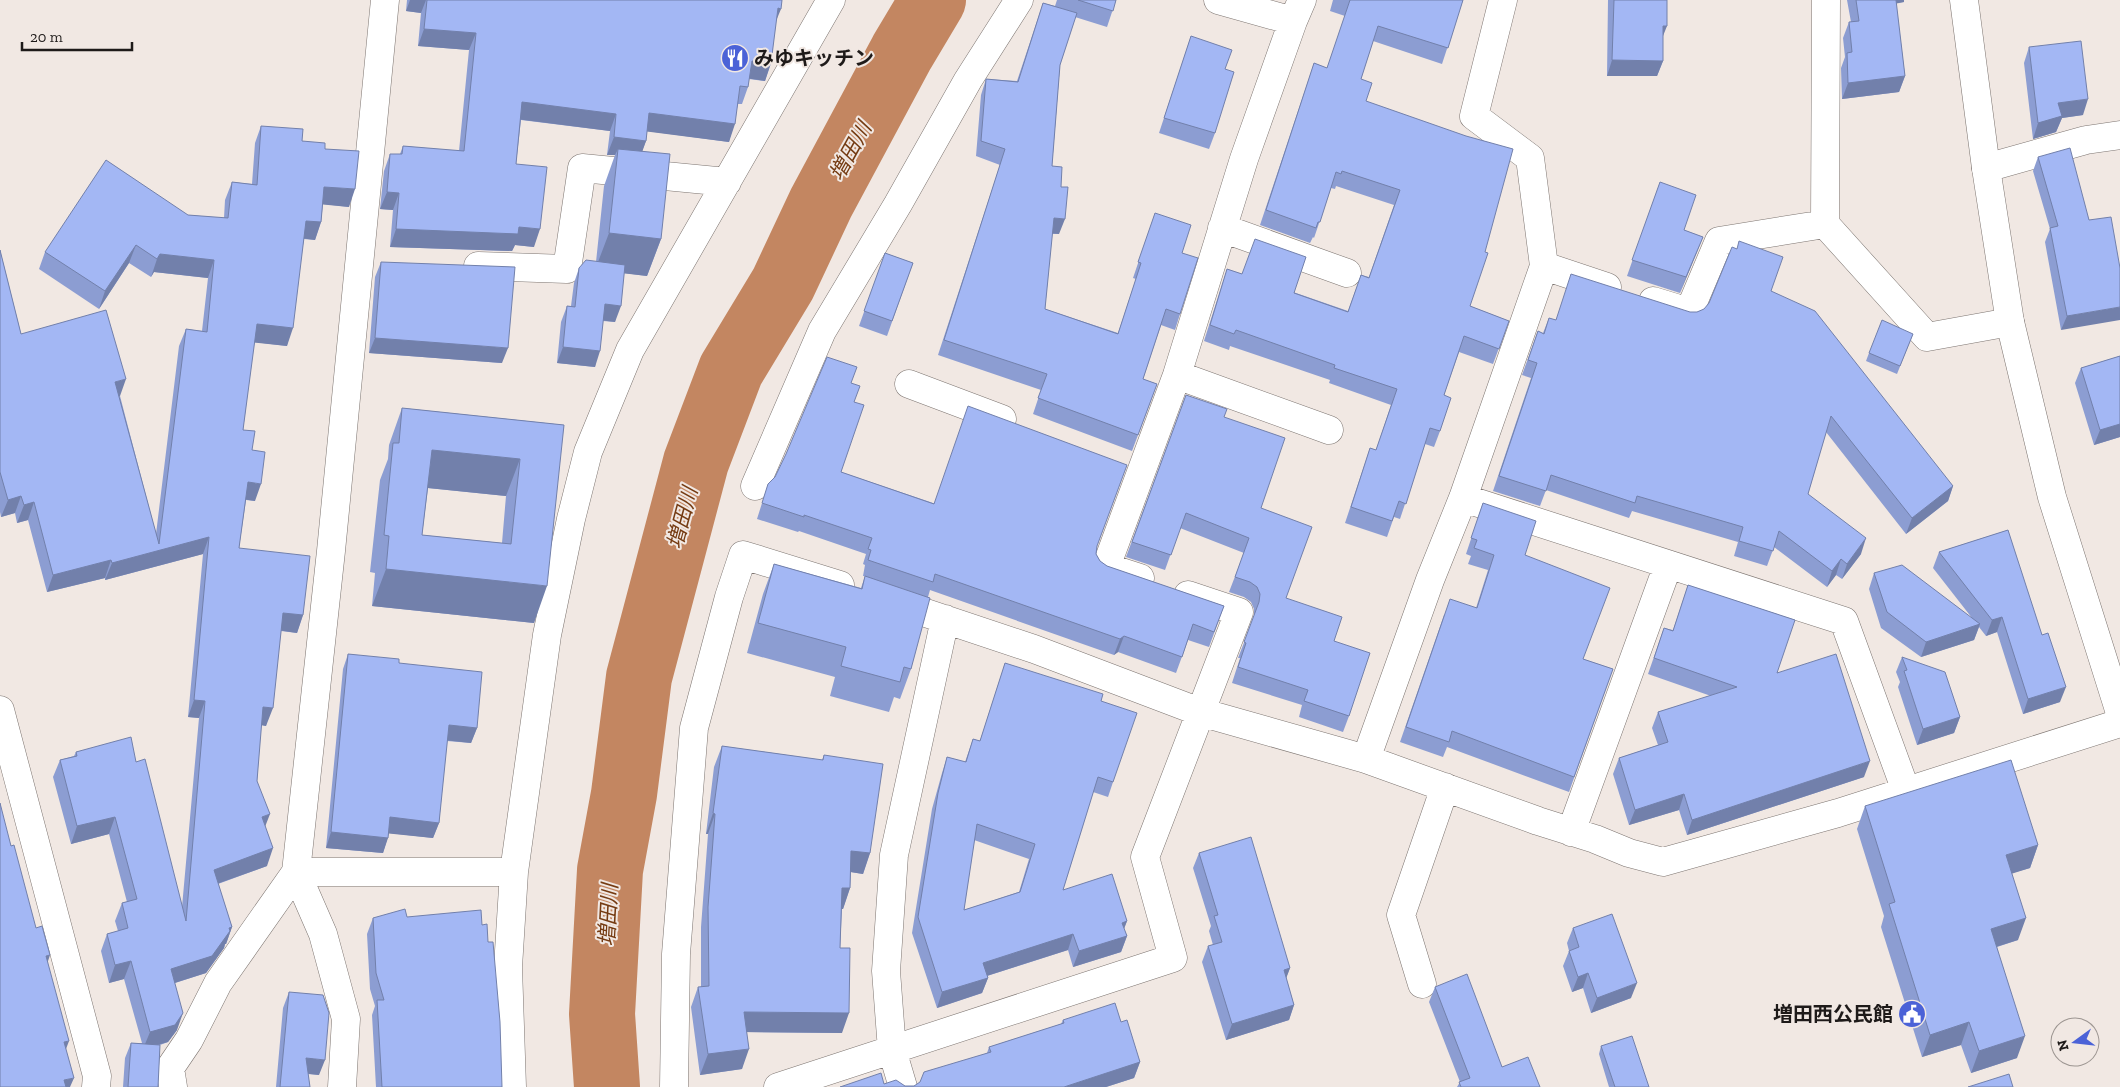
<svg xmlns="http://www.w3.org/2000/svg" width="2120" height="1087" font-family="'Zilla Slab','Noto Sans JP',serif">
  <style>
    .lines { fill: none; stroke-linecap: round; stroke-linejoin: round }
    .river { stroke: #c38661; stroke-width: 66 }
    .minor-casing { stroke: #7d7571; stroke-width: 29 }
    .tertiary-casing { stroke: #7d7571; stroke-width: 29 }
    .minor { stroke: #fff; stroke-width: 28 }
    .tertiary { stroke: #fff; stroke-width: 28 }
    .wall { fill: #8c9dd2; fill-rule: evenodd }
    .shaded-wall { fill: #7280ab }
    .building { fill: #a3b7f4; stroke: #7280ab; fill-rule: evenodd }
    .labels { text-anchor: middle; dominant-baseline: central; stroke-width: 4; stroke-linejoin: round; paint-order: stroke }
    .poi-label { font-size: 20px; font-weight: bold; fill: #1e1a19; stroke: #f1e8e3; text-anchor: start }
    .water-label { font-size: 21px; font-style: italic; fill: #753b12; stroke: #f1e8e3 }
  </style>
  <rect width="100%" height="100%" fill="#f1e8e3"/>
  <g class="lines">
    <path class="river" d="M607,1087L602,1014L610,870L624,794L639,677L696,462L731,370L783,284L821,203L902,52L933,0"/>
    <g class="minor-casing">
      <path id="minor" d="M385,0L331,551L296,872H514
        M1218,0L1293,21
        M1503,0L1474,116L1530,158L1544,266
        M1986,168L2086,140L2120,135
        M1825,224L1826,0
        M1222,228L1347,273
        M478,266L567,269L582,168L727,182
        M1653,301L1689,312L1719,241L1825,224L1927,337L2010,322
        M1177,375L1329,430
        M909,384L1002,419
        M755,486L822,331L898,204L968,80L1019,0
        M1463,498L1844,621L1906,791
        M1140,578L1106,567L1177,375L1244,159L1293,21L1302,0
        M890,601L1034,649L1200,712L1366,759L1538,821L1595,839L1629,853L1663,862L1838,813L2120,723
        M0,710L97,1076L96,1087
        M1366,759L1430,580L1463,498L1544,266L1607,287
        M1571,832L1668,565
        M1422,984L1401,915L1445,787
        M173,1087L170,1068L189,1040L218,983L296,872L323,934L346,1019L342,1087
        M512,1087L508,967L514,872L547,635L571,519L588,452L630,350L831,0
        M674,1087L676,954L694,728L729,597L743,555L840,585
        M778,1087L1173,958L1145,857L1239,612L1188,595
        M903,1087L892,1050L886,971L894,855L945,619"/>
    </g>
    <g class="tertiary-casing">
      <path id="tertiary" d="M1964,0L1986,168L2010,322L2052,497L2120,713"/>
    </g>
    <use href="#minor" class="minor"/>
    <use href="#tertiary" class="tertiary"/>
  </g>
  <path class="wall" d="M407,0H782L776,20L771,63L765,81L749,79L748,87L742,104H738L729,142L647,131L646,141L642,151L661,239L647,276L624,273L615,322L603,321L595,367L557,363L561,322L567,306H571L574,283L579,268L596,262L604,186L615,155H607L610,131L521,120L516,164L534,247L515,245L512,251L390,247L393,210L380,209L384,171L390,154H400L403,146L459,151L469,50L418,46L421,13L406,11Z
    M1057,0H1116L1107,27L1075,17L1060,65L1052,166L1061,187L1059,234H1052L1045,309L1118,333L1136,279L1133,278L1155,213L1182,253L1180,314L1175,330L1161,325L1143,379L1157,384L1132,451L1033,414L1041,390L938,355L1000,165L976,156L981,95L986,79L1017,81L1043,3L1055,6Z
    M1333,0H1463L1442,64L1373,41L1361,79L1366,101L1470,306L1509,321L1493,364L1459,352L1444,395L1440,431L1434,447L1425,444L1400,519L1394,517L1387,537L1345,523L1370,448L1376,450L1391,405L1329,383L1330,380L1230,346L1229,350L1204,341L1227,269L1348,311L1361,275L1369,277L1394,205L1336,186L1335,189L1331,188L1314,238L1313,237L1310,243L1260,225L1314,63L1327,68L1345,16L1330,11Z
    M1608,0H1667L1663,36V61L1657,76H1607Z
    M1847,0H1904V2L1896,3L1905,76L1899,92L1842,99L1841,68L1845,57L1843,38L1849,22H1851Z
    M1191,36L1225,69L1215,133L1209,149L1159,133Z
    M2029,47L2083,115L2062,118L2056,132L2033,139L2024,63Z
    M261,126L302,141L325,149L349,207L323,204L321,222L315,240L304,239L287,346L254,342L243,430L252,450L255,501L246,500L239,548L303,615L297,633L281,631L266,726L261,725L257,781L265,826L267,866L218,884L232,927L226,944H225L224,948L206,973L175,983L177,1030L168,1042L160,1045L158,1087H123L125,1058L131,1043H142L124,979L109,983L101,951L107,934L118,931L115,921L122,903L127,902L109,834L71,844L53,777L60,760L74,756L76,752L136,762L182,907L199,718L188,717L203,554L105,580V578L47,592L28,520L17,523L15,513L1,517L0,512V250L21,334L120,396L156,534L179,346L186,329L202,331L208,278L154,272L151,277L129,263L99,309L39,269L45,252L188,215L224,218L225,200L232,182L252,184L255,143Z
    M2038,157L2089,220L2120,268L2061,330L2045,242L2050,229L2033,171Z
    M1660,182L1684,230L1703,237L1680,293L1627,276Z
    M885,253L913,263L887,336L859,326Z
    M381,262L502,363L369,353L375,277Z
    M1771,291L1953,486L1948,501L1906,534L1826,432L1808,494L1861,554L1842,579L1836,575L1827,587L1774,547L1767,566L1734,556L1738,542L1632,511L1629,518L1546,490L1540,506L1493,491L1531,378L1522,375L1538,331L1543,333L1549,318L1555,320L1690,312H1697Z
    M1913,334L1897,374L1866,361L1869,353Z
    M2120,356V437L2094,445L2075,383L2081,368Z
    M851,383L854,402L841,472L933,503L1097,546L1096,554L1100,561L1107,566L1224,606L1209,647L1188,640L1176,673L1118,652L1114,655L930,590L928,597L911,669L900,699L894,697L889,712L830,696L835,677L747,653L763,594L774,564L861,588L865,576H863L865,565L863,564L866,554L799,531L798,532L757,519L768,484L775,477Z
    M1186,395L1224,417L1261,508L1286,598L1334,641L1349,716L1343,732L1299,717L1302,705L1232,683L1240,658H1238L1254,617V609L1251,602L1244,597L1229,592L1244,553L1180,528L1165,570L1126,557Z
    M402,408L564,425L534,623L372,606L375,573L370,572L380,480L388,459L389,445ZM428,488L506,496L502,543L422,535Z
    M1483,503L1525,555L1583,659L1613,669L1569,792L1447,747L1443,757L1400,742L1444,615L1476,608L1488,570L1468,564L1471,556L1466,554Z
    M2008,530L2060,702L2023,714L1997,632L1986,636L1979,627L1974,640L1921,657L1881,628L1869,589L1874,573L1972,618L1933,568L1939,552Z
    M1688,585L1777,673L1864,777L1687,835L1679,810L1629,825L1613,774L1619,758L1658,745L1652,728L1658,712L1711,696L1648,674L1664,628L1673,630Z
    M348,654L399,663L477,728L471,743L447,741L439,823L433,838L389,833L383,853L326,848L343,669Z
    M1902,657L1960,717L1954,733L1917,745L1898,687L1900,682L1896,672Z
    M1005,663L1101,701L1113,782L1108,797L1093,792L1063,890L1127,921L1124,929L1127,936L1121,952L1073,967L1068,950L987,976L988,978L982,993L937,1008L912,933L932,809L942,773L947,757L965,762L973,739L980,741ZM974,840L1029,859L1019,892L964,910Z
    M722,746L822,760L824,755L870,853L863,874L851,872L850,888L843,909H842L840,948L842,1033L747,1032L742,1069L700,1075L691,1007L698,987H701V927L708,834H706L714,767Z
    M1865,806L2038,845L2030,868L2012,873L2018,940L1997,947L2017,1058L1971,1073L1961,1045L1922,1057L1881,927L1884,916L1857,829Z
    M1199,853L1290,968L1286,978L1294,1005L1289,1020L1226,1040L1202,962L1208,946L1213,945L1209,931L1211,926L1193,868Z
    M407,917L502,1087H376L372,1015L375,1006L370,989L367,934L373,918Z
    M1573,928L1631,998L1591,1013L1583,988L1572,992L1563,966L1569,951L1567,943Z
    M1435,987L1502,1067L1540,1087H1457L1460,1082L1429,1002Z
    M289,992L319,1075L308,1074L310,1087H276L283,1008Z
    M1063,1020L1121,1022L1140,1062L1134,1078L1106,1087H840L884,1084L905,1086H914L987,1053L989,1047L1061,1024Z
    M1601,1046L1649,1087H1609L1599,1054Z"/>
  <path class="shaded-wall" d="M410,0H426L421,13L406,11Z
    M1890,0H1904V2L1889,5Z
    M778,8L781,9L774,26Z
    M1663,26H1667L1661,41Z
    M424,29L476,33L469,50L418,46Z
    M1612,60L1663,61L1657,76H1607Z
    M752,61L771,63L765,81L745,78Z
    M1905,76L1899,92L1842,99L1848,83Z
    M2088,99L2083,115L2062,118L2056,132L2033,139L2038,123L2058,103Z
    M522,102L616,114L610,131L516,119Z
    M649,113L735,124L729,142L643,131Z
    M614,137L646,141L640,158L618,149L615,155H607Z
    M324,187L355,189L349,207L318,204Z
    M387,192L399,193L393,210L380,209Z
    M1054,218L1065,219L1059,234L1048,233Z
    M306,221L321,222L315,240L300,238Z
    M519,227L540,229L534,247L515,245L512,251L390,247L396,229Z
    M609,233L661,239L647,276L595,270Z
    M1703,237L1697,252L1680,293L1686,277Z
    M136,245L129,263L99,309L105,291Z
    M160,254L214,260L208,278L154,272L151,277L157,259Z
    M605,304L621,306L615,322L599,320Z
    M2120,307V320L2061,330L2067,316Z
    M257,324L293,328L287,346L250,342Z
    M375,338L508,348L502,363L369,353Z
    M563,347L600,351L595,367L557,363Z
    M126,379L120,396L109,399L115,382Z
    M2120,424V437L2094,445L2100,430Z
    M432,450L520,459L506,496L418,487Z
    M248,482L261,484L255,501L242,499Z
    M1953,486L1948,501L1906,534L1912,518Z
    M21,496L15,513L1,517L8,500Z
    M34,502L28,520L17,523L24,505Z
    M209,537L203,554L105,580L112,563Z
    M1866,538L1861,554L1842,579L1847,564Z
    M1841,559L1836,575L1827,587L1832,571Z
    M111,560L105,578L47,592L53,575Z
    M386,569L547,586L534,623L372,606Z
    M283,613L303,615L297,633L277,630Z
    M2002,617L1997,632L1986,636L1992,620Z
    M1980,624L1974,640L1921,657L1926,642Z
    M1124,636L1118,652L1114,655L1120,639Z
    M2066,687L2060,702L2023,714L2028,699Z
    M194,700L205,701L199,718L188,717Z
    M263,707L273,708L266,726L256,724Z
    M1960,717L1954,733L1917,745L1923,729Z
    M449,725L477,728L471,743L443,740Z
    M1870,761L1864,777L1687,835L1692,820Z
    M1684,794L1679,810L1629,825L1635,810Z
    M713,813L715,814L708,834H706Z
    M270,814L263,832L262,817Z
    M115,817L109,834L71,844L77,826Z
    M390,817L439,823L433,838L384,833Z
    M331,832L388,838L383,853L326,848Z
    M2038,845L2030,868L1998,878L2006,855Z
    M273,848L267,866L208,887L214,870Z
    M851,851L870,853L863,874L844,871Z
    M842,888H850L843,909H835Z
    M2026,918L2018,940L1983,951L1991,929Z
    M1127,921L1121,936L1122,923Z
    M232,927L226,944H225L224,948L206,973L165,986L171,969L229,928Z
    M1073,934L1068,950L977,979L983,963Z
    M1127,936L1121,952L1073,967L1079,951Z
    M50,955L45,970L46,956Z
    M131,961L124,979L109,983L115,965Z
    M1290,968L1284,984V970Z
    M1588,973L1583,988L1572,992L1578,977Z
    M988,978L982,993L937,1008L942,992Z
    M1637,983L1631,998L1591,1013L1597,998Z
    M1294,1005L1289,1020L1226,1040L1232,1024Z
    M744,1012L849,1013L842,1033L737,1032Z
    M183,1013L177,1030L168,1042L143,1049L150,1032Z
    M1969,1022L1961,1045L1922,1057L1930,1035Z
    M2025,1036L2017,1058L1971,1073L1979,1051Z
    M69,1041L63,1057L64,1042Z
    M749,1049L742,1069L700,1075L708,1054Z
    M306,1058L325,1060L319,1075L301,1073Z
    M1140,1062L1134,1078L1106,1087H1064Z
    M74,1078L70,1087H61L64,1080Z"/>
  <path class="building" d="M427,0H782L781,9L778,8L771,63L752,61L748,87L740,86L735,124L649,113L646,141L614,137L616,114L522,102L516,164L547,167L540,229L519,227L518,234L396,229L399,193L387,192L390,154H402L403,146L464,151L476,33L424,29Z
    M1078,0H1116L1113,11Z
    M1350,0H1463L1448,48L1378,26L1361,79L1372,83L1366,101L1466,136L1513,149L1485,252L1488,253L1470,306L1509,321L1499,349L1464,336L1444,395L1451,398L1440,431L1430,428L1406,504L1399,501L1392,521L1351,507L1370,448L1376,450L1397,389L1334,368L1335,365L1236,330L1234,334L1210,325L1227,269L1242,274L1255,239L1306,257L1294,293L1348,312L1361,275L1369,278L1400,190L1342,171L1341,174L1336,172L1320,222H1318L1316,228L1266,210L1314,63L1327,68Z
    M1614,0H1667V26H1663V61L1612,60Z
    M1856,0H1896L1905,76L1848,83L1847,53L1852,52L1849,22L1859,21Z
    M1043,3L1077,13L1060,65L1052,166L1062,167L1061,187H1068L1065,219L1054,218L1045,309L1118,334L1141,263L1138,262L1155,213L1191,225L1182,253L1198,258L1180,314L1166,309L1143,379L1157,384L1138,435L1038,398L1047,374L944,340L1005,149L981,141L986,79L1018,82Z
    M1191,36L1232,50L1225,69L1234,72L1215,133L1164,118Z
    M2081,41L2088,99L2058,103L2062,116L2038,123L2029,47Z
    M261,126L303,129L302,141L325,143V149L359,151L355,189L324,187L321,222L306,221L293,328L257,324L243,430L255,431L252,450L265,452L261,484L248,482L239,548L310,556L303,615L283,613L273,708L263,707L257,781L270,814L262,817L273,848L214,870L232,927L229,928L230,931L212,956L171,969L183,1013L175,1025L150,1032L131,961L115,965L107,934L128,928L122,903L137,899L115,817L77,826L60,760L77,756L76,752L131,737L136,762L145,759L186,921L205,701L194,700L209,537L112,563L111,560L53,575L34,502L24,505L21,496L8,500L0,472V250L21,334L106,310L126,379L115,382L159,544L186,329L207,332L214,260L160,254L157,259L136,245L105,291L45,252L106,160L188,215L228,218L232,182L257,185Z
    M2070,148L2089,220L2111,217L2120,268V307L2067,316L2050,228L2058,226L2038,157Z
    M618,149L670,154L661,239L609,233Z
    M1660,182L1696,195L1684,230L1703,237L1686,277L1632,260Z
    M1739,241L1783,257L1771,291L1815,311L1953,486L1912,518L1831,416L1808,494L1866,538L1847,564L1841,559L1832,571L1779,531L1773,551L1739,541L1743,527L1637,496L1635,503L1551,475L1546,491L1499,476L1537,363L1528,360L1538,331L1544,334L1549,318L1556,320L1571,274L1690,312H1697L1704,309L1709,303L1732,247L1737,249Z
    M885,253L913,263L892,321L864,311Z
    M586,260L625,265L621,306L605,304L600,351L563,347L567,306L575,307L579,268Z
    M381,262L515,267L508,348L375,338Z
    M1882,320L1913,334L1900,366L1869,353Z
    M2120,356V424L2100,430L2081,368Z
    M827,357L857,367L851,383L860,386L854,402L864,405L841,472L934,504L968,406L1127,465L1097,546L1096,554L1100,561L1107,566L1224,606L1214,632L1193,624L1182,657L1124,636L1120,639L935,574L933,582L868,560L871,550L868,549L872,538L804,515V517L762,503L768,484L775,477L786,454Z
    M1186,395L1227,409L1224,417L1285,438L1261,508L1312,527L1286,598L1342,617L1334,641L1370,653L1349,716L1304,701L1308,690L1238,667L1246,643L1244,642L1259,602L1260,594L1257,587L1250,582L1235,577L1249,538L1186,513L1171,555L1132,542Z
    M402,408L564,425L547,586L386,569L389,536L384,535L393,443H399ZM432,450L520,459L511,544L422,535Z
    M1483,503L1536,521L1525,555L1610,588L1583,659L1613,669L1574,777L1452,731L1449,742L1406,727L1450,599L1477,608L1494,555L1474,548L1477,540L1471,538Z
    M2008,530L2042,635L2048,633L2066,687L2028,699L2002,617L1992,620L1939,552Z
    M774,564L862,589L865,576L930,598L911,669L904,667L900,682L841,666L846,647L758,623Z
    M1902,565L1980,624L1926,642L1887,612L1874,573Z
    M1688,585L1795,620L1777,673L1836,654L1870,761L1692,820L1684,794L1635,810L1619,758L1668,742L1658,712L1737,687L1654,658L1664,628L1673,631Z
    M348,654L399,659V663L482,672L477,728L449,725L439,823L390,817L388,838L331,832Z
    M1902,657L1945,672L1960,717L1923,729L1904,671L1907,670Z
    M1005,663L1103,694L1101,701L1137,713L1113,782L1098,777L1063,890L1112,874L1127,921L1122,923L1127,936L1079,951L1073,934L983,963L988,978L942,992L918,917L938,793L947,757L966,762L973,739L980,741ZM977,824L1035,844L1020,892L964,910Z
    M722,746L823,760L824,755L883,764L870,853L851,851L850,888H842L840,948H850L849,1013L744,1012L749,1049L708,1054L698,987L709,986L708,907L715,814L713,813Z
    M2011,760L2038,845L2006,855L2026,918L1991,929L2025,1036L1979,1051L1969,1022L1930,1035L1889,904L1895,902L1865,806Z
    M0,803L11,846L14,845L36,928L42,926L50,955L46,956L69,1041L64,1042L74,1078L64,1080L66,1087H0Z
    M1251,837L1290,968L1284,970L1294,1005L1232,1024L1208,946L1222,942L1214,916L1218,915L1199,853Z
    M405,909L407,917L481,910L482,925L487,924L488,942H493L500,1022L502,1087H382L377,1000H384L376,973L373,918Z
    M1612,914L1637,983L1597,998L1588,973L1578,977L1569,951L1579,947L1573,928Z
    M1467,974L1502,1067L1528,1057L1540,1087H1461L1459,1082L1470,1078L1435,987Z
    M289,992L323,995L329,1013L325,1060L306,1058L310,1087H280Z
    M1115,1003L1121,1022L1127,1020L1140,1062L1064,1087H840L881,1073L884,1084L896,1080L905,1086H914L920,1082L924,1072L991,1052L989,1047L1064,1023L1063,1020Z
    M1632,1036L1649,1087H1615L1601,1046Z
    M131,1043L160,1045L158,1087H128Z
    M2009,1074L2013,1087H1968Z"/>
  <defs>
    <g id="restaurant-disc" transform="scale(1.4375)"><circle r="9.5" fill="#4b62d7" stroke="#f1e8e3"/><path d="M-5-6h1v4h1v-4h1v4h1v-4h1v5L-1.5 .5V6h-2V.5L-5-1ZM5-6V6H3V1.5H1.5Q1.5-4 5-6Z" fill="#fff"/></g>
    <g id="civic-disc" transform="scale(1.4375)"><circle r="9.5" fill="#4b62d7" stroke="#f1e8e3"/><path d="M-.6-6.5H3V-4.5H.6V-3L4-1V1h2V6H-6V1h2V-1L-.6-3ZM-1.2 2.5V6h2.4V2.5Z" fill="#fff"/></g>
  </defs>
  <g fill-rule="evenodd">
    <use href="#restaurant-disc" x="735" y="58"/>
    <use href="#civic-disc" x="1912" y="1014"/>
  </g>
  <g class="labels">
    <g class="poi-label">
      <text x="754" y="58">みゆキッチン</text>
      <text x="1893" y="1014" text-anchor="end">増田西公民館</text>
    </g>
    <g class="water-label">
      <text transform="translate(850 151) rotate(-61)">増田川</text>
      <text transform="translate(682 518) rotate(-75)">増田川</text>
      <text transform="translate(608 915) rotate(-87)">増田川</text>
    </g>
  </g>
  <g transform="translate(2075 1042) rotate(255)"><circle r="24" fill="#f1e8e3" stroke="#9d9692"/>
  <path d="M0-4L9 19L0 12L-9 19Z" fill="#4b62d7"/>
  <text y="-8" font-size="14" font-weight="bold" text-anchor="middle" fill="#1e1a19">N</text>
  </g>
  <path d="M22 42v8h110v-8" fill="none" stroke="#1e1a19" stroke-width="2.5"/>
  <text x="30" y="42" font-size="15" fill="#1e1a19" stroke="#f1e8e3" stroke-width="4" paint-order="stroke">20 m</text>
</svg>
